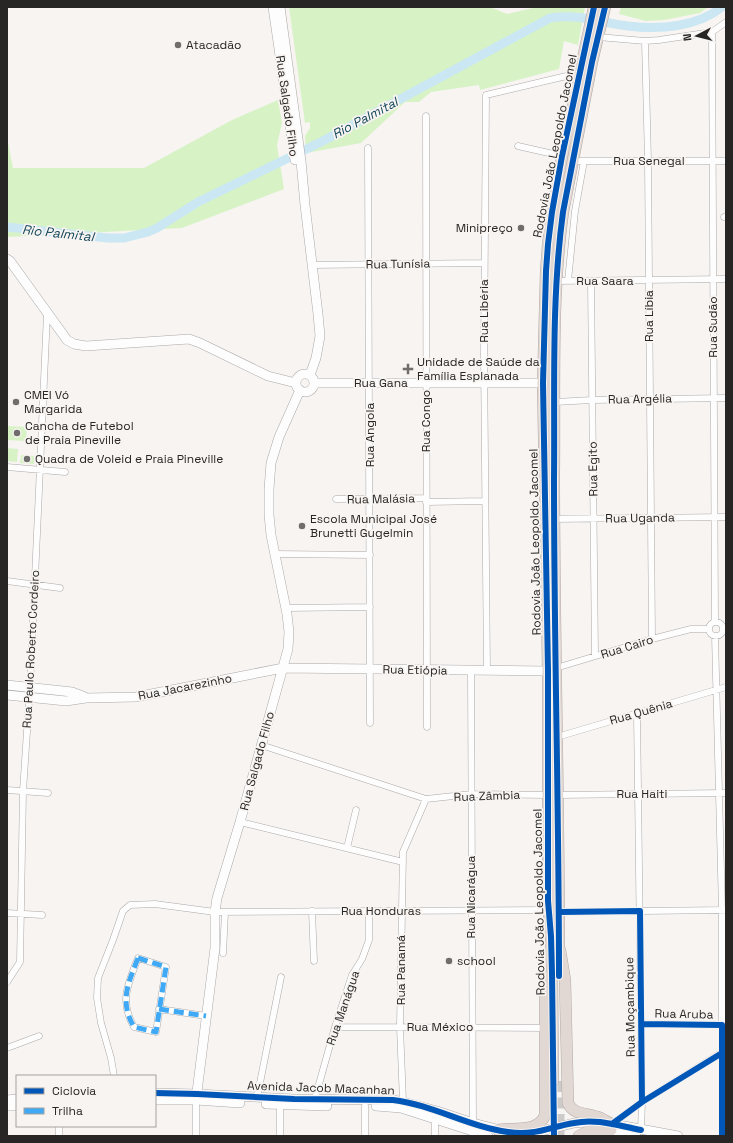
<svg xmlns="http://www.w3.org/2000/svg" width="733" height="1143" font-family="'Space Grotesk',sans-serif">
  <style>
    .green { fill: #d7f3c5 }
    .lines { fill: none; stroke-linecap: round; stroke-linejoin: round }
    .river { stroke: #cae7f3; stroke-width: 9 }
    .highway-tunnel { stroke: #cdcbc9; stroke-width: 11; stroke-dasharray: 11 5.5; stroke-linecap: butt }
    .street-casing { stroke: #aba9a8; stroke-width: 7 }
    .secondary-casing { stroke: #aba9a8; stroke-width: 10 }
    .highway-casing { stroke: #b4a9a4; stroke-width: 12 }
    .street { stroke: #fefdfd; stroke-width: 6 }
    .secondary { stroke: #fefdfd; stroke-width: 9 }
    .highway { stroke: #e1d8d4; stroke-width: 11 }
    .quiet { stroke: #3fa9f5; stroke-width: 5; stroke-dasharray: 10 5; stroke-linecap: butt }
    .cycleway-casing { stroke: #f8f4f1; stroke-width: 8 }
    .cycleway { stroke: #0057b8; stroke-width: 6 }
    .poi-dot { fill: #706e6d; stroke: #f8f4f1; stroke-width: 1.5 }
    .labels { text-anchor: middle; dominant-baseline: central; stroke-width: 3.5; stroke-linejoin: round; paint-order: stroke }
    .poi-label { font-size: 12px; fill: #272625; stroke: #f8f4f1; text-anchor: start }
    .street-label { font-size: 12px; fill: #272625; stroke: #f8f4f1 }
    .water-label { font-size: 13px; font-style: italic; fill: #13485b; stroke: #f8f4f1 }
  </style>
  <rect width="100%" height="100%" fill="#f7f4f2"/>
  <path class="green" d="M289,7H490L507,14L537,7H585L578,45L564,41L559,69L480,90L479,85L431,92L419,102H405L361,143L306,153L305,136L310,128V122L305,123Z
    M621,7H708L700,13L664,20L646,21L619,14Z
    M278,100L282,123L277,145L284,189L182,228L7,237V137L13,168H144L232,120Z
    M7,426L27,427L26,441L7,440Z
    M7,448L18,449L17,462L7,461Z
    M21,455L34,456V464L20,463Z"/>
  <g class="lines">
    <path class="river" d="M7,227L108,238H124L148,232L157,228L198,202L321,142L550,18C579,13 600,23 628,26C660,30 697,27 722,7"/>
    <path class="highway-tunnel" d="M559,1081V1136"/>
    <g class="street-casing">
      <path id="street" d="M712,32L715,621
        M598,37L645,41L659,40L712,32L726,22
        M645,41L648,161L652,639
        M426,116L427,727
        M518,146L562,156
        M368,148L370,723
        M572,161H726
        M724,217H726
        M312,265L484,263
        M556,281L726,279
        M568,281L575,211L584,161
        M591,281L595,656
        M555,402L592,400L726,398
        M7,467L65,472
        M336,499L426,498
        M426,502L485,501
        M554,519L726,517
        M274,554L370,555
        M7,581L60,588
        M286,608L370,607
        M709 629a7 7 0 1 1 14 0a7 7 0 1 1-14 0Z
        M715,636L722,910V1136
        M556,668L652,639L691,629H708
        M471,671L473,1123
        M487,671L484,356L486,95L579,73
        M637,713L642,1102L641,1130
        M557,737L726,687
        M261,745L426,799L472,794L548,795
        M7,790L48,793
        M558,795L726,793
        M240,822L403,862
        M347,848L356,810
        M312,911L314,961
        M559,912L725,910
        M7,913L42,915
        M223,953L225,912
        M138,958L166,967L156,1032L134,1027C119,1001 128,984 138,958Z
        M7,982L20,962L23,791L30,687L47,314
        M159,1009L206,1016
        M642,1024L726,1025
        M335,1027L544,1028
        M7,1048L39,1036
        M114,1076L111,1058L101,1023L97,998L98,978L113,940L123,911L130,905L155,904L215,912L548,910
        M257,1098L281,977
        M196,1100V1136
        M314,1102L335,1027L352,975L362,959L369,940V911
        M403,1102L400,1027L403,852L426,799
        M280,1105V1136
        M612,1124L642,1102L724,1051
        M59,1136V1126
        M365,1136V1106
        M435,1136V1120"/>
    </g>
    <g class="secondary-casing">
      <path id="secondary" d="M273,7L295,160
        M280,7L301,161L305,205L318,314L320,336L316,358L310,375
        M7,259L10,261L67,340L74,344L86,346L189,339L200,343L268,376L296,383
        M296 383a9 9 0 1 1 18 0a9 9 0 1 1-18 0Z
        M314,383H543
        M7,685L72,692L85,697
        M7,695L66,701L86,698L136,697L283,668L548,671L554,669
        M155,1093L197,1094L294,1099L393,1100L403,1102L437,1111L473,1123L508,1132L534,1133L574,1123L597,1121L678,1136
        M7,1100L17,1099
        M155,1100H196L240,1103
        M196,1100L215,948V912L217,898L240,822L288,649L289,632L287,614L271,535L269,515V489L271,463L279,437L300,390
        M266,1104L327,1106
        M7,1106H17
        M376,1106L401,1108L488,1136
        M612,1130L636,1136"/>
    </g>
    <g class="highway-casing">
      <path id="highway" d="M560,950L565,980L568,1103C573,1115 587,1113 597,1117C602,1118 607,1122 612,1124
        M559,958C559,796 554,635 554,474C555,386 551,299 563,212L592,62L605,7
        M553,1081L552,973L551,936L548,901V671L543,383L546,271L548,244L552,212L562,156L594,7
        M498,1130C514,1127 539,1133 545,1115V977
        M579,1136L589,1131L611,1130"/>
    </g>
    <use href="#street" class="street"/>
    <use href="#secondary" class="secondary"/>
    <use href="#highway" class="highway"/>
    <path class="quiet" d="M138,958L166,967L156,1032L134,1027C119,1001 128,984 138,958Z
      M159,1009L206,1016"/>
    <g class="cycleway-casing">
      <path id="cycleway" d="M559,912L640,911L642,1102
        M559,976C559,811 554,646 554,480C555,391 551,301 563,212L592,62L605,7
        M642,1024L722,1025V1136
        M155,1093L197,1094L294,1099L393,1100C433,1105 469,1127 508,1132C536,1136 549,1127 574,1123C597,1118 619,1126 641,1130
        M612,1124L642,1102L722,1053
        M554,1136L552,973L551,936L548,901V671L543,383L546,271L548,244L552,212L562,156L594,7"/>
    </g>
    <use href="#cycleway" class="cycleway"/>
  </g>
  <g class="poi-dot">
    <circle cx="178" cy="45" r="4"/>
    <circle cx="521" cy="228" r="4"/>
    <path d="M406 363h4v4h4v4h-4v4h-4v-4h-4v-4h4z"/>
    <circle cx="16" cy="402" r="4"/>
    <circle cx="17" cy="433" r="4"/>
    <circle cx="27" cy="459" r="4"/>
    <circle cx="302" cy="526" r="4"/>
    <circle cx="449" cy="961" r="4"/>
  </g>
  <g class="labels">
    <g class="poi-label">
      <text x="186" y="45">Atacadão</text>
      <text x="513" y="228" text-anchor="end">Minipreço</text>
      <text x="417" y="362">Unidade de Saúde da<tspan x="417" dy="14">Família Esplanada</tspan></text>
      <text x="24" y="395">CMEI Vó<tspan x="24" dy="14">Margarida</tspan></text>
      <text x="25" y="426">Cancha de Futebol<tspan x="25" dy="14">de Praia Pineville</tspan></text>
      <text x="35" y="459">Quadra de Voleid e Praia Pineville</text>
      <text x="310" y="519">Escola Municipal José<tspan x="310" dy="14">Brunetti Gugelmin</tspan></text>
      <text x="457" y="961">school</text>
    </g>
    <g class="street-label">
      <text transform="translate(287 106) rotate(82)">Rua Salgado Filho</text>
      <text transform="translate(555 146) rotate(-79)">Rodovia João Leopoldo Jacomel</text>
      <text x="649" y="161">Rua Senegal</text>
      <text transform="translate(398 264) rotate(-1)">Rua Tunísia</text>
      <text x="605" y="281">Rua Saara</text>
      <text transform="translate(484 311) rotate(-90)">Rua Libéria</text>
      <text transform="translate(649 316) rotate(-90)">Rua Líbia</text>
      <text transform="translate(713 327) rotate(-90)">Rua Sudão</text>
      <text x="381" y="383">Rua Gana</text>
      <text transform="translate(640 399) rotate(-1)">Rua Argélia</text>
      <text transform="translate(426 421) rotate(-90)">Rua Congo</text>
      <text transform="translate(370 435) rotate(-90)">Rua Angola</text>
      <text transform="translate(593 469) rotate(-91)">Rua Egito</text>
      <text transform="translate(381 499) rotate(-1)">Rua Malásia</text>
      <text transform="translate(640 518) rotate(-1)">Rua Uganda</text>
      <text transform="translate(535 542) rotate(-91)">Rodovia João Leopoldo Jacomel</text>
      <text transform="translate(627 647) rotate(-17)">Rua Cairo</text>
      <text transform="translate(31 649) rotate(-87)">Rua Paulo Roberto Cordeiro</text>
      <text transform="translate(415 670) rotate(1)">Rua Etiópia</text>
      <text transform="translate(185 687) rotate(-11)">Rua Jacarezinho</text>
      <text transform="translate(641 712) rotate(-16)">Rua Quênia</text>
      <text transform="translate(257 761) rotate(-75)">Rua Salgado Filho</text>
      <text x="642" y="794">Rua Haiti</text>
      <text transform="translate(487 796) rotate(-2)">Rua Zâmbia</text>
      <text transform="translate(471 897) rotate(-90)">Rua Nicarágua</text>
      <text transform="translate(539 902) rotate(-91)">Rodovia João Leopoldo Jacomel</text>
      <text x="381" y="911">Rua Honduras</text>
      <text transform="translate(401 970) rotate(-90)">Rua Panamá</text>
      <text transform="translate(630 1007) rotate(-91)">Rua Moçambique</text>
      <text transform="translate(343 1008) rotate(-71)">Rua Manágua</text>
      <text transform="translate(684 1014) rotate(1)">Rua Aruba</text>
      <text x="440" y="1027">Rua México</text>
      <text transform="translate(321 1088) rotate(2)">Avenida Jacob Macanhan</text>
    </g>
    <g class="water-label">
      <text transform="translate(365 118) rotate(-28)">Rio Palmital</text>
      <text transform="translate(58 233) rotate(6)">Rio Palmital</text>
    </g>
  </g>
  <rect width="733" height="1143" fill="none" stroke="#272625" stroke-width="16"/>
  <rect x="16" y="1075" width="140" height="52" fill="#f8f4f1" stroke="#a4a29f"/>
  <rect x="24" y="1088" width="20" height="6" fill="#0057b8" stroke="#a4a29f"/>
  <text x="52" y="1095" font-size="12" fill="#272625">Ciclovia</text>
  <rect x="24" y="1108" width="20" height="6" fill="#3fa9f5" stroke="#a4a29f"/>
  <text x="52" y="1115" font-size="12" fill="#272625">Trilha</text>
  <g transform="translate(697 36) rotate(263)" stroke="#f8f4f1" stroke-width="3" paint-order="stroke">
  <path d="M0-3L7 15L0 10L-7 15Z" fill="#272625"/>
  <text y="-6" font-size="11" font-weight="bold" text-anchor="middle" fill="#272625">N</text>
  </g>
</svg>
